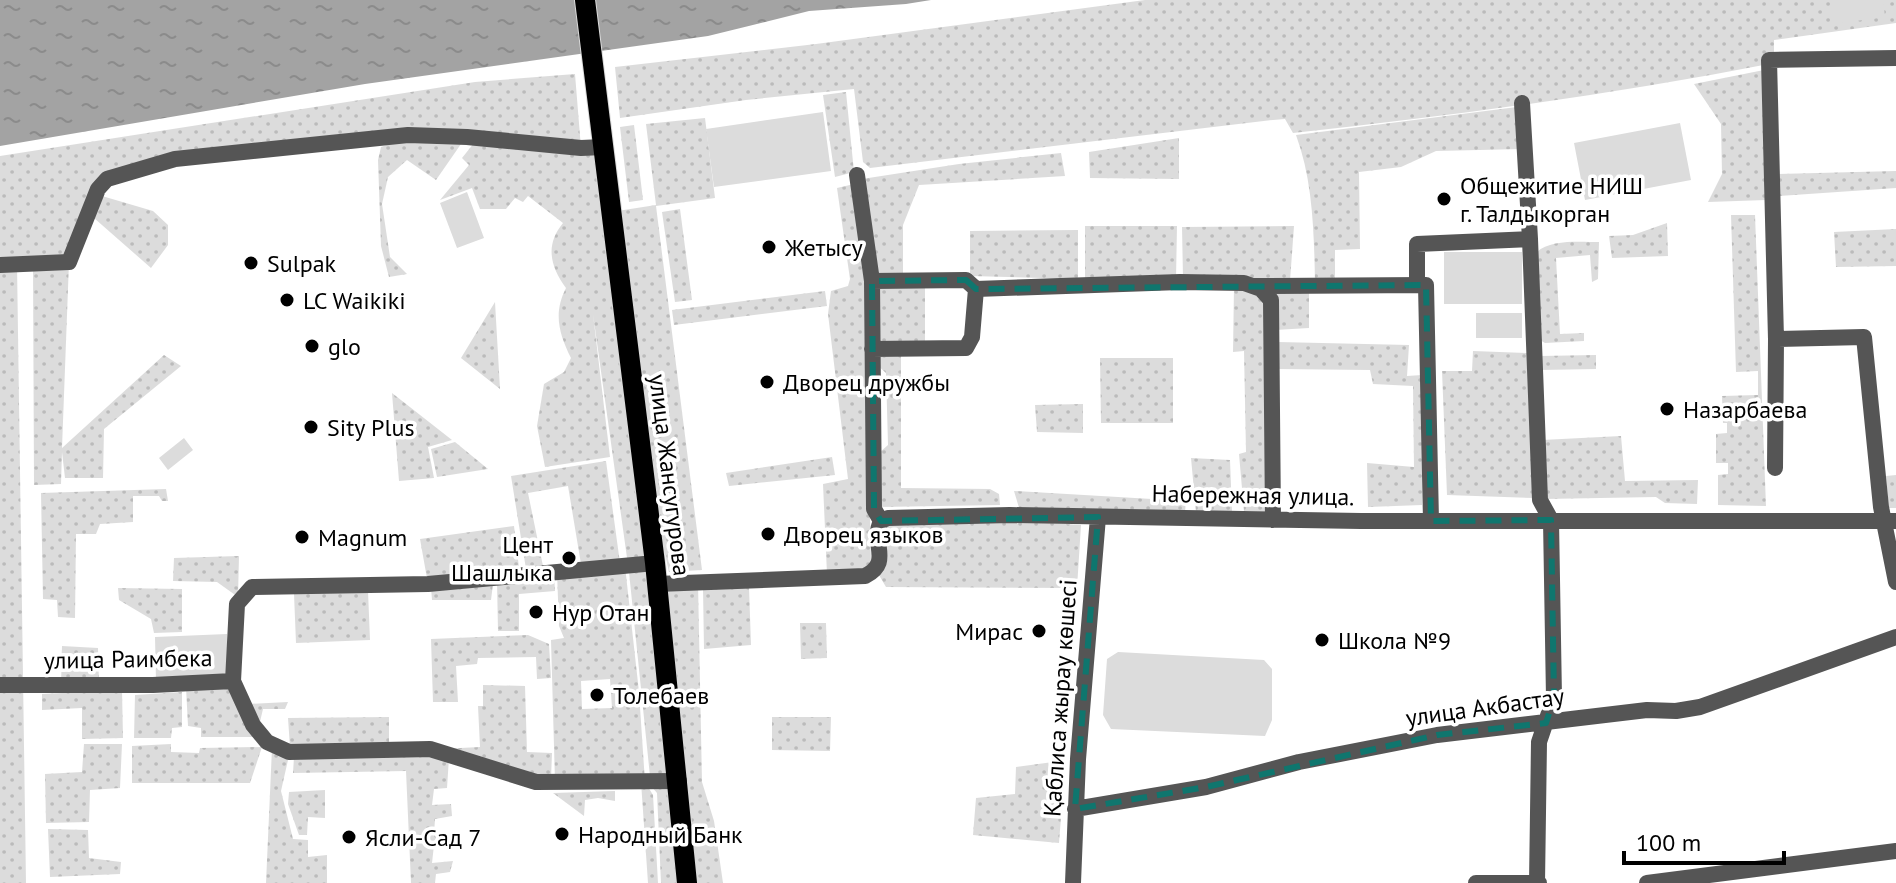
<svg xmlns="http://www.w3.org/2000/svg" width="1896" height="883" font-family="'PT Sans',sans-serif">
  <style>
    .grass { fill: url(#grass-dots); fill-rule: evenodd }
    .garden { fill: #dcdcdc }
    .water { fill: url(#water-ripples) }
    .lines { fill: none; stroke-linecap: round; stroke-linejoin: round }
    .major-casing { stroke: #dbdbdb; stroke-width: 22 }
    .minor { stroke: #555; stroke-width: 16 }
    .major { stroke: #000; stroke-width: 20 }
    .marked { fill: none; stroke: #0f766e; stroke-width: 6; stroke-dasharray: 16 10; stroke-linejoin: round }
    .poi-dot { fill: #000; stroke: #fff; stroke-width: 3 }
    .labels { text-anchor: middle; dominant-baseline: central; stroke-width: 7; stroke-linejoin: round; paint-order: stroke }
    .poi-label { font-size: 24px; fill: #000; stroke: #fff; text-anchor: start }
    .street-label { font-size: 24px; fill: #000; stroke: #fff }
  </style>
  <defs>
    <pattern id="grass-dots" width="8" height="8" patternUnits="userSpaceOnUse" patternTransform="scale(2)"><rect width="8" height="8" fill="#dcdcdc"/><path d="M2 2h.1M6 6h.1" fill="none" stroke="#bbb" stroke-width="1.8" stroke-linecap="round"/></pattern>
    <pattern id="water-ripples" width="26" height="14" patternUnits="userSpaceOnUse" patternTransform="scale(2)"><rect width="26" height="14" fill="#a3a3a3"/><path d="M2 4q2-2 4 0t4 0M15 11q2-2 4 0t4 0" fill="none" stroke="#8b8b8b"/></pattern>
  </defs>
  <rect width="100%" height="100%" fill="#fff"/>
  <path class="grass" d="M1145,0H1896V23L1774,40V63C1615,94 1453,116 1293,133L1285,119L1273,120L870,168L863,162L854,89L746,100L620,118L615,67L816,44Z
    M1764,70L1766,200L1708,202L1722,174L1721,124L1694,84Z
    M575,74L581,148L467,137L214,155L110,178L69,262L62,448L164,355L181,366L104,429L103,478H65L62,452L61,484L34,485L33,264H17L26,883H0V156L475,82Z
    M846,92L854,172L835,177L823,95Z
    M1517,107L1522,149L1436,151L1401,167L1359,172L1360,249L1335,250V280L1315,282C1314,232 1313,181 1296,135Z
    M705,118L715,198L656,206L702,570L669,572L639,438L611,212L656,205L646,124Z
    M634,125L643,200L629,202L620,127Z
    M1179,138V179L1090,178L1089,152Z
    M401,140L461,144L436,180L407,160L388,177L382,204L390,257L407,274L389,277L381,246L378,160L381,147Z
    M474,143L599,149L685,883H661L657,793L651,786L629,572L593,314L610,457L545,467L537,426L544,384L564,372L571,358C559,334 553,313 566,288C550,266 545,245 563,223L528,196L523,202L515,198L506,209H480L472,188L440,200L469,165L462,158Z
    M1061,153L1065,176L919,185L903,225V276L877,275L862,179L959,164Z
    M1896,171V188L1779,196L1777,174Z
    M854,184L865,280L871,567L857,574H827L823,484L848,479L828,314L831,291L848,286L850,279L837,188Z
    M102,196L153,211L168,225V245L151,268L94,218Z
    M680,209L692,300L675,302L662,212Z
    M1731,215H1755L1766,506L1718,505V475L1728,474V463H1716V434L1727,433V423H1723L1722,396L1758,395V371L1736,372Z
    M1667,223L1668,256L1612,258L1609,236L1633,235Z
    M1085,226H1177L1176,279L1085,278Z
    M1294,226L1290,281L1183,278L1182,227Z
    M1896,229V266L1836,267L1834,232Z
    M1078,230V279L970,276V231Z
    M1599,242L1598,279L1592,282L1590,255L1556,258L1560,334L1584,333V341L1545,343L1540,340L1537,252C1550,239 1581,242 1599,242Z
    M925,285V344L877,345L876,286Z
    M1234,287L1256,293L1268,304L1270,512L1244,511L1239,454L1246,452L1244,351L1233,352Z
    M825,291L827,306L674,325L672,310Z
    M1273,291L1309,292V328L1275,330Z
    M495,302L500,389L461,358Z
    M1278,342L1409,345L1407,376L1422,375V505L1368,507L1367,463L1414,467L1413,386L1373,384L1370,370L1277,369Z
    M1473,351L1527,353L1534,498L1447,495L1442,371H1472Z
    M1596,355V369L1540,370V356Z
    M901,356V488L990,489L999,494L1000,505L880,507L879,453L888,445L886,373L875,363L877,357Z
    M1100,358H1173V423H1101Z
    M392,393L452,440L428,447L434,478L399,481Z
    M1083,404V433L1037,432L1035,405Z
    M1621,436L1625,481L1698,480L1697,504L1665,503L1656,497L1544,499L1542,440Z
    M455,442L488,469L437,477L431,449Z
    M832,457L835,475L729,486L726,473Z
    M1191,458L1230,460L1232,512H1196Z
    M606,461L620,563L581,564L568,486L528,493L543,566L526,569L511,476Z
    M1896,475V508H1889L1886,476Z
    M166,489L168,501H162L159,496H133V522L100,524L96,534H76L75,618L58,617L57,600L43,599L41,493Z
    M1014,491L1186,501L1185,512L1020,511Z
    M951,517L1081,525L1077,588L886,587L876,570L881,521Z
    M514,526L520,576L428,584L420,539Z
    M239,556L238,597L217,582L173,581L174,558Z
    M625,566L639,692L645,782L653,795L658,883H648L641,782H555L551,640L564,638L559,626L557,572ZM610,679L612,708L582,709L581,681Z
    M554,575L555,591L519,594V631H498L497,581Z
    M698,583L702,782L714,821L723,883H691L657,584Z
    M493,584L491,600H432L431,588Z
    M749,587L751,645L704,649L703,588Z
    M118,588L182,589V632L154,633L151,619L119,600Z
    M368,591L370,640L296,643L294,594Z
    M800,623H826L827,658L801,659Z
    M528,635L549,644L551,678L537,679L536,657L478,658L477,664L456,666L458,702H433L431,639Z
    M62,646L98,648L99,684L61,686Z
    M230,685L257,737H201V728L188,726L186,687Z
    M483,685L525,686L527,752L552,753L551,779L441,749L480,747L478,706H483Z
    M122,690L123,738L82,739V708L42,710V694Z
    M182,692V727L172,728L171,738H134L135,695Z
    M288,702L285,709H263L259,726L247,704Z
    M389,717V745L290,747L288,718Z
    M772,717H831L830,751L772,750Z
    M84,744H122L120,788L90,790L89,822L46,823L45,774L82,772Z
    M171,744V752L199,753L200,748L262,747L250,783H132V746Z
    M272,748L288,760L281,791L293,839L308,840V857L327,855V883H266Z
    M413,753L449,758L447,788L434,789L432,805L451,804L452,816L435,819L434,834L452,833L449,844L434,845L432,863L453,861L450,872L436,874L435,883H411L406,771L293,773L294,757Z
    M1053,762L1065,766L1059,843L973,835L976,798L1015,794L1016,767Z
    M325,790V818L308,817L307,835H299L288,804L289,792Z
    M615,791V801L598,798L585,800L584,816L553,793Z
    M48,829L88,830L89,858L121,862L120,874L50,877Z"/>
  <path class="garden" d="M1831,0H1883L1885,17L1834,24Z
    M823,112L831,171L714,187L706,129Z
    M1680,123L1691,180L1585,200L1574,143Z
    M467,192L484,238L457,248L440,203Z
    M1444,252H1522V304H1444Z
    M1476,313H1522V338H1476Z
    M184,438L193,450L168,470L159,458Z
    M227,634L229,678L156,681L155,637Z
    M1118,652L1264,660L1272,669V720L1265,736L1111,729L1103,715L1107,659Z"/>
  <path class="water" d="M0,0H931L906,4L809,11L708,36L365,84L0,146Z"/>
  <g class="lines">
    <g class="major-casing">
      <path id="major" d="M585,0L655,563L687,883"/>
    </g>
    <path class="minor" d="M1896,58L1769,60L1776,339L1864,337L1881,507L1896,582
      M1522,103L1530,239L1540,500L1551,520L1554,698L1539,742L1537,883
      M857,175L872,281
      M0,265L69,262L98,189L107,179L175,159L408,135L467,137L581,148L603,147
      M1417,285V244L1530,239
      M1253,286L1426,285L1431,521
      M872,349L966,348L972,337L976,289
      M1775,468L1776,339
      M881,521L874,509L872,281L966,280L976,289L1180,282L1244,283L1261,289L1271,300L1273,520
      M657,584L865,576C893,562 870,544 881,521L888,518L1010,515L1361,521H1896
      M233,681L253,725L267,742L289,752L430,749L536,782L679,781
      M0,685H153L233,681L237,604L252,587L428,584L655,563
      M1075,809L1206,787L1299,762L1437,735L1647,710L1676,711L1700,707L1896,637
      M1073,883L1078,759L1098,517
      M1476,883H1539
      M1647,883L1896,851"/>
    <use href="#major" class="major"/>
  </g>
  <path class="marked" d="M966,280L976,289L1426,285L1431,521L1551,520L1554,698L1546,723L1437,735L1206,787L1075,809L1098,517L881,521L874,509L872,281Z"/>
  <g class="poi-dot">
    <circle cx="1444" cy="199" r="8"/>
    <circle cx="769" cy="247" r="8"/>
    <circle cx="251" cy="263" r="8"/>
    <circle cx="287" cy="300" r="8"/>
    <circle cx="312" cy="346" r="8"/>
    <circle cx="767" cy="382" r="8"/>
    <circle cx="1667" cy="409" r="8"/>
    <circle cx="311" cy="427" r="8"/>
    <circle cx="768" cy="534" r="8"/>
    <circle cx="302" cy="537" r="8"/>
    <circle cx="569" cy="558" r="8"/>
    <circle cx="536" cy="612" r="8"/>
    <circle cx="1039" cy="631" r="8"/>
    <circle cx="1322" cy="640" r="8"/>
    <circle cx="597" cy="695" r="8"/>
    <circle cx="562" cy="834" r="8"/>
    <circle cx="349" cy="837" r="8"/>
  </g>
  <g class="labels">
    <g class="poi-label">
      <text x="1460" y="185">Общежитие НИШ<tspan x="1460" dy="28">г. Талдыкорган</tspan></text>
      <text x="785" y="247">Жетысу</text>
      <text x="267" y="263">Sulpak</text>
      <text x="303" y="300">LC Waikiki</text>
      <text x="328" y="346">glo</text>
      <text x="783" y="382">Дворец дружбы</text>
      <text x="1683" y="409">Назарбаева</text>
      <text x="327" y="427">Sity Plus</text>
      <text x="784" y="534">Дворец языков</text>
      <text x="318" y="537">Magnum</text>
      <text x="553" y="544" text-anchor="end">Цент<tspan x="553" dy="28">Шашлыка</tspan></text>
      <text x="552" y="612">Нур Отан</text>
      <text x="1023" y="631" text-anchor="end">Мирас</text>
      <text x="1338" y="640">Школа №9</text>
      <text x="613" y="695">Толебаев</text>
      <text x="578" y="834">Народный Банк</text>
      <text x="365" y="837">Ясли-Сад 7</text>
    </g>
    <g class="street-label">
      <text transform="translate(670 475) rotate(83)">улица Жансугурова</text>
      <text transform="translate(1253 495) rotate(1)">Набережная улица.</text>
      <text transform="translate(128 659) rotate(-1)">улица Раимбека</text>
      <text transform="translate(1060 698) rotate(-86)">Қаблиса жырау көшесі</text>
      <text transform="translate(1485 707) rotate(-8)">улица Акбастау</text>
    </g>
  </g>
  <path d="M1624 851v12h160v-12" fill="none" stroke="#000000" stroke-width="4"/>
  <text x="1636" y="851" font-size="24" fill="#000000" stroke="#ffffff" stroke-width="6" paint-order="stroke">100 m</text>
</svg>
